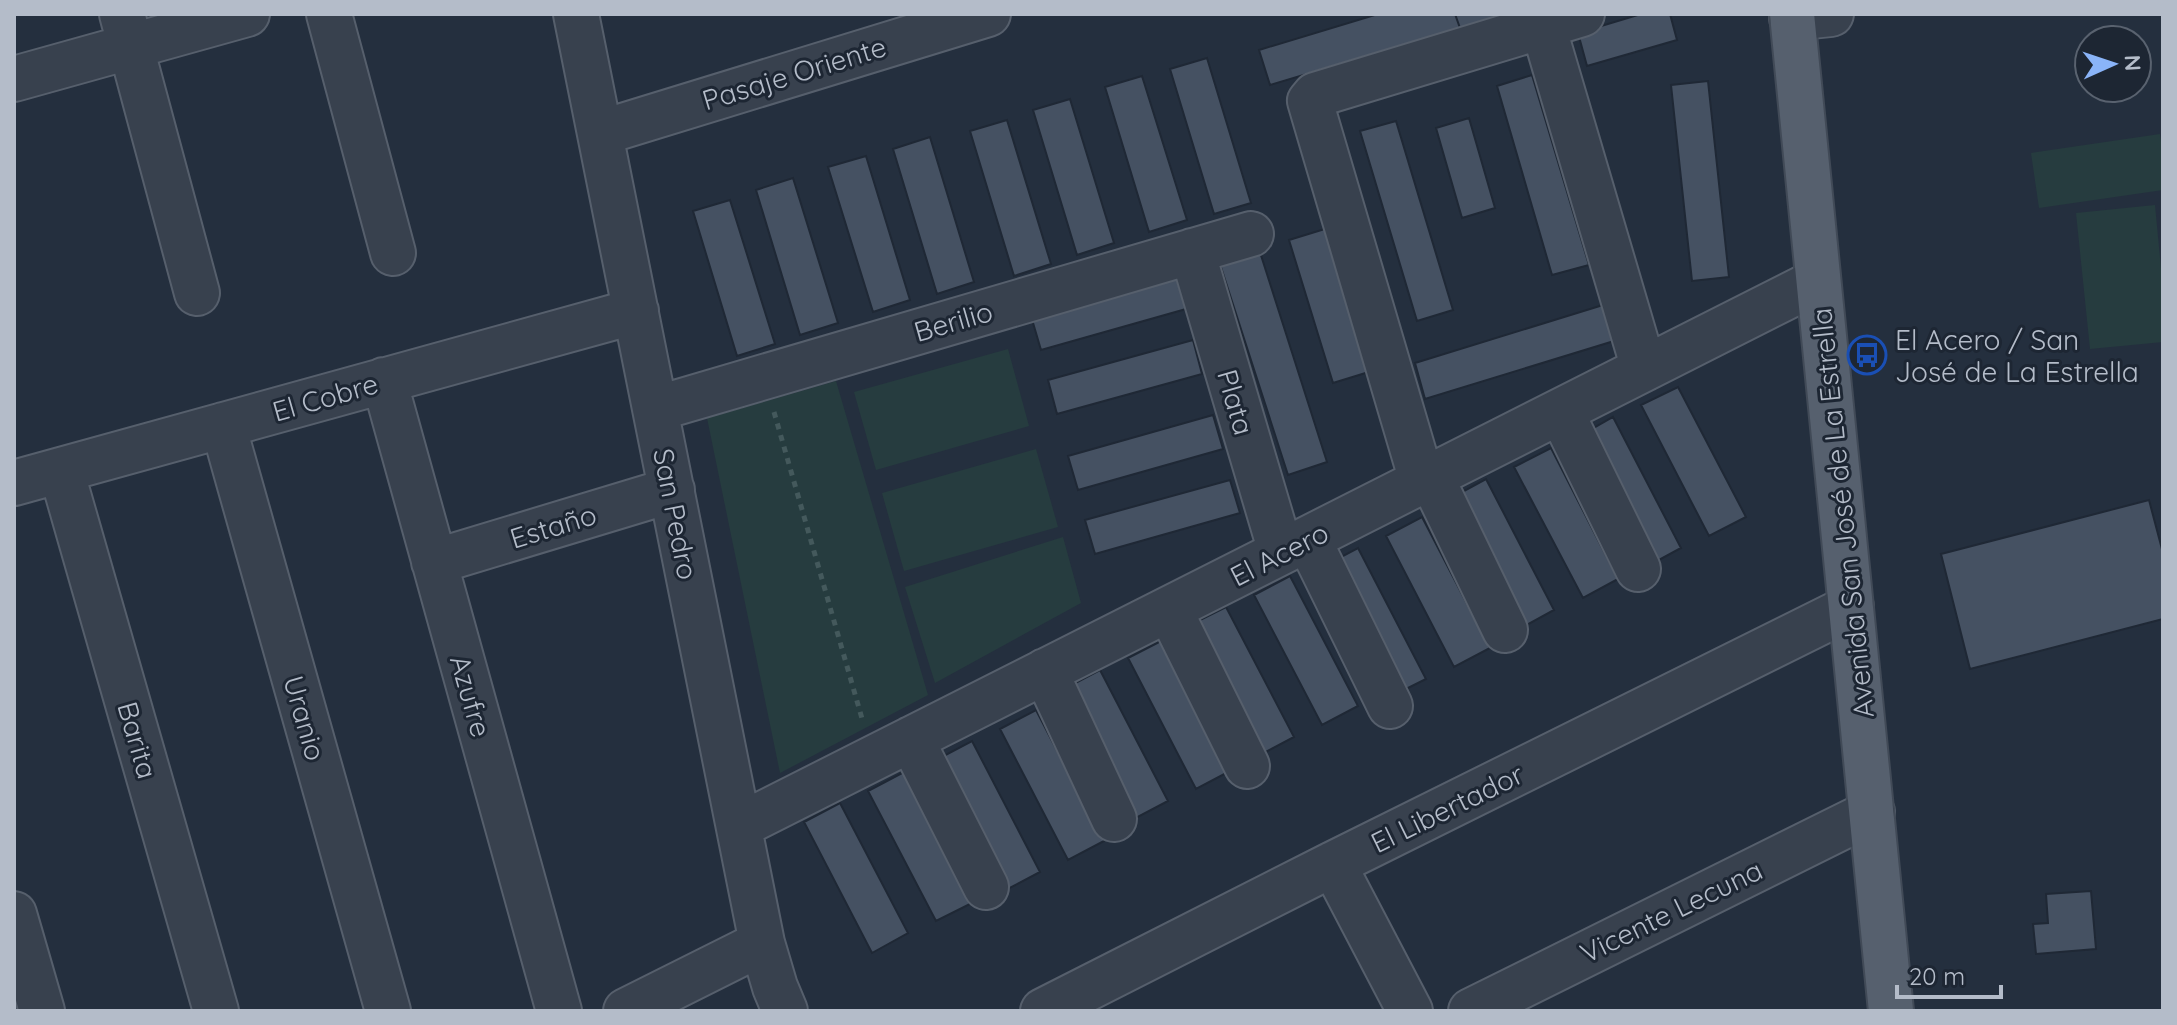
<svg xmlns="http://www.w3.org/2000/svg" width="2177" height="1025" font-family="Quicksand,sans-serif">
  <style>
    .green { fill: #263c3f }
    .building { fill: #455162; stroke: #1f2835; stroke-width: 2 }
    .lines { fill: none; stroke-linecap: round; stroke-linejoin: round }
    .minor-casing { stroke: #565f6c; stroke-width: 48 }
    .major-casing { stroke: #414a57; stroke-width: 48 }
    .path { stroke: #44595c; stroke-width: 5; stroke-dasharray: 6 6; stroke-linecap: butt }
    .minor { stroke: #38414e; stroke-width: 44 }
    .major { stroke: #56606e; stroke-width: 44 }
    .labels { text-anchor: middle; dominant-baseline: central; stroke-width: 6; stroke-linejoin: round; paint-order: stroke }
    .street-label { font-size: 28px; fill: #b4bcc9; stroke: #1d2633 }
    .poi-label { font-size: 28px; fill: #b4bcc9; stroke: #1d2633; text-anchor: start }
  </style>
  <rect width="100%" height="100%" fill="#242f3e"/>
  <path class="green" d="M2160,134L2163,157V190L2039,208L2031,153Z
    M2155,205L2163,289V342L2090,349L2076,213Z
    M1008,349L1029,426L876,470L854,392Z
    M836,381L928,695L780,773L707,418Z
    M1036,449L1058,527L904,571L882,493Z
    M1063,537L1081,603L935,683L905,587Z"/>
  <path class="building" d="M1378,14H1455L1460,28L1270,85L1259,50Z
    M1455,14H1505L1460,28Z
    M1641,14H1670L1677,40L1587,66L1578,33Z
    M1207,58L1251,203L1214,214L1170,69Z
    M1532,75L1589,265L1552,275L1497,86Z
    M1142,76L1187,220L1149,232L1105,87Z
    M1708,81L1729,277L1692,281L1671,85Z
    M1070,99L1114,243L1077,255L1033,110Z
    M1469,118L1495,208L1462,218L1436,128Z
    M1007,120L1051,264L1014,276L970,131Z
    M1396,121L1453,310L1417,321L1360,131Z
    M930,137L974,282L937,294L893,149Z
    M866,156L910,300L873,312L828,167Z
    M793,178L838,323L800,335L756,190Z
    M730,200L775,344L737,356L693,211Z
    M1328,228L1372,371L1333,383L1289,240Z
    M1259,249L1327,462L1288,475L1219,261Z
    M1176,276L1186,309L1041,350L1031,316Z
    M1603,305L1614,341L1425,399L1415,363Z
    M1193,340L1202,374L1057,414L1048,380Z
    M1678,387L1746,517L1709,536L1641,405Z
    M1213,415L1223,449L1078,490L1068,456Z
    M1613,417L1681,548L1646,567L1578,437Z
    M1551,448L1618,579L1583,598L1514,467Z
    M1486,479L1554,610L1519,629L1451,498Z
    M1230,480L1240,513L1095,554L1085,520Z
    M2149,500L2163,553V619L1970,669L1941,554Z
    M1422,517L1490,648L1454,667L1386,536Z
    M1358,548L1426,679L1390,697L1322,567Z
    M1290,576L1358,706L1322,725L1254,595Z
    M1226,607L1294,737L1258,756L1190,625Z
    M1163,640L1232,770L1196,789L1128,658Z
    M1100,670L1168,801L1132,820L1064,689Z
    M1036,710L1104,841L1068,860L1000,729Z
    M972,741L1040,872L1004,891L936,760Z
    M904,772L972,903L936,921L868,791Z
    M840,803L908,933L872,953L804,822Z
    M2091,891L2096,949L2036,954L2033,924L2048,923L2046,894Z"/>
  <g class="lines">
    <g class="minor-casing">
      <path id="minor" d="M122,14L197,293
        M329,14L393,253
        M576,14L762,943L775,987L785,1011
        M1792,18L1831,14
        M1543,26L1644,369
        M14,79L247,14
        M600,133L988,14
        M1192,251L1281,552
        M384,380L559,1011
        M655,409L1251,234
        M1561,412L1638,569
        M223,425L388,1011
        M61,470L216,1011
        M1431,477L1505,630
        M1422,481L1310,101L1315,95L1582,14
        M14,483L636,311
        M1308,539L1390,706
        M434,562L672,490
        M1169,609L1247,766
        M1045,671L1114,819
        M911,739L986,887
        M739,826L1818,281
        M1333,864L1410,1011
        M14,914L42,1011
        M626,1011L762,943
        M1043,1011L1333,864L1851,607
        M1471,1011L1872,812"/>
    </g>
    <g class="major-casing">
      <path id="major" d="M1792,14L1891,1011"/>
    </g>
    <path class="path" d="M774,412L863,722"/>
    <use href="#minor" class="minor"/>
    <use href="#major" class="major"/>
  </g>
  <defs>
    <g id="bus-ring" transform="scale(2)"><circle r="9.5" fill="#1d2633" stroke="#1a4fb4" stroke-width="1.5"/><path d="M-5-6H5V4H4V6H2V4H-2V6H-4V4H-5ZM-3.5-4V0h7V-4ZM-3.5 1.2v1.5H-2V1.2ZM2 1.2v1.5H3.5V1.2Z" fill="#1a4fb4"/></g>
  </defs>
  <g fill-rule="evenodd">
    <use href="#bus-ring" x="1867" y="355"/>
  </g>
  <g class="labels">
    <g class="street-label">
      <text transform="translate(794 73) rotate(-17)">Pasaje Oriente</text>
      <text transform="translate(953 321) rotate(-16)">Berilio</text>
      <text transform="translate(325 397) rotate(-16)">El Cobre</text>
      <text transform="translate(1236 402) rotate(74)">Plata</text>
      <text transform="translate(1842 513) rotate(-96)">Avenida San José de La Estrella</text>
      <text transform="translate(676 514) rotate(79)">San Pedro</text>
      <text transform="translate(553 526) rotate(-17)">Estaño</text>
      <text transform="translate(1279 554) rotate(-27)">El Acero</text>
      <text transform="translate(471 696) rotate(74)">Azufre</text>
      <text transform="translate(305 718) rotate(74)">Uranio</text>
      <text transform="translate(138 740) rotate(74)">Barita</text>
      <text transform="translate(1447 808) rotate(-26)">El Libertador</text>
      <text transform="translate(1671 911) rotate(-26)">Vicente Lecuna</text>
    </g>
    <g class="poi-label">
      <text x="1895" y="339">El Acero / San<tspan x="1895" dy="32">José de La Estrella</tspan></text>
    </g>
  </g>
  <rect width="2177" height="1025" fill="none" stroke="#b4bcc9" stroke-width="32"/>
  <g transform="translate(2113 64) rotate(87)"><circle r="38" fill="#1d2633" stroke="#59626f" stroke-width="2"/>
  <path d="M0-6L14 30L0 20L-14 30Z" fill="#8ab4f8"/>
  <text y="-12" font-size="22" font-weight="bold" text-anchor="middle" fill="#b4bcc9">N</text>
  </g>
  <path d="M1897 985v12h104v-12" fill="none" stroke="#b4bcc9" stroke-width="4"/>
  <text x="1909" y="985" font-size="24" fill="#b4bcc9" stroke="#1d2633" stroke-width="6" paint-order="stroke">20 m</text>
</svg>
